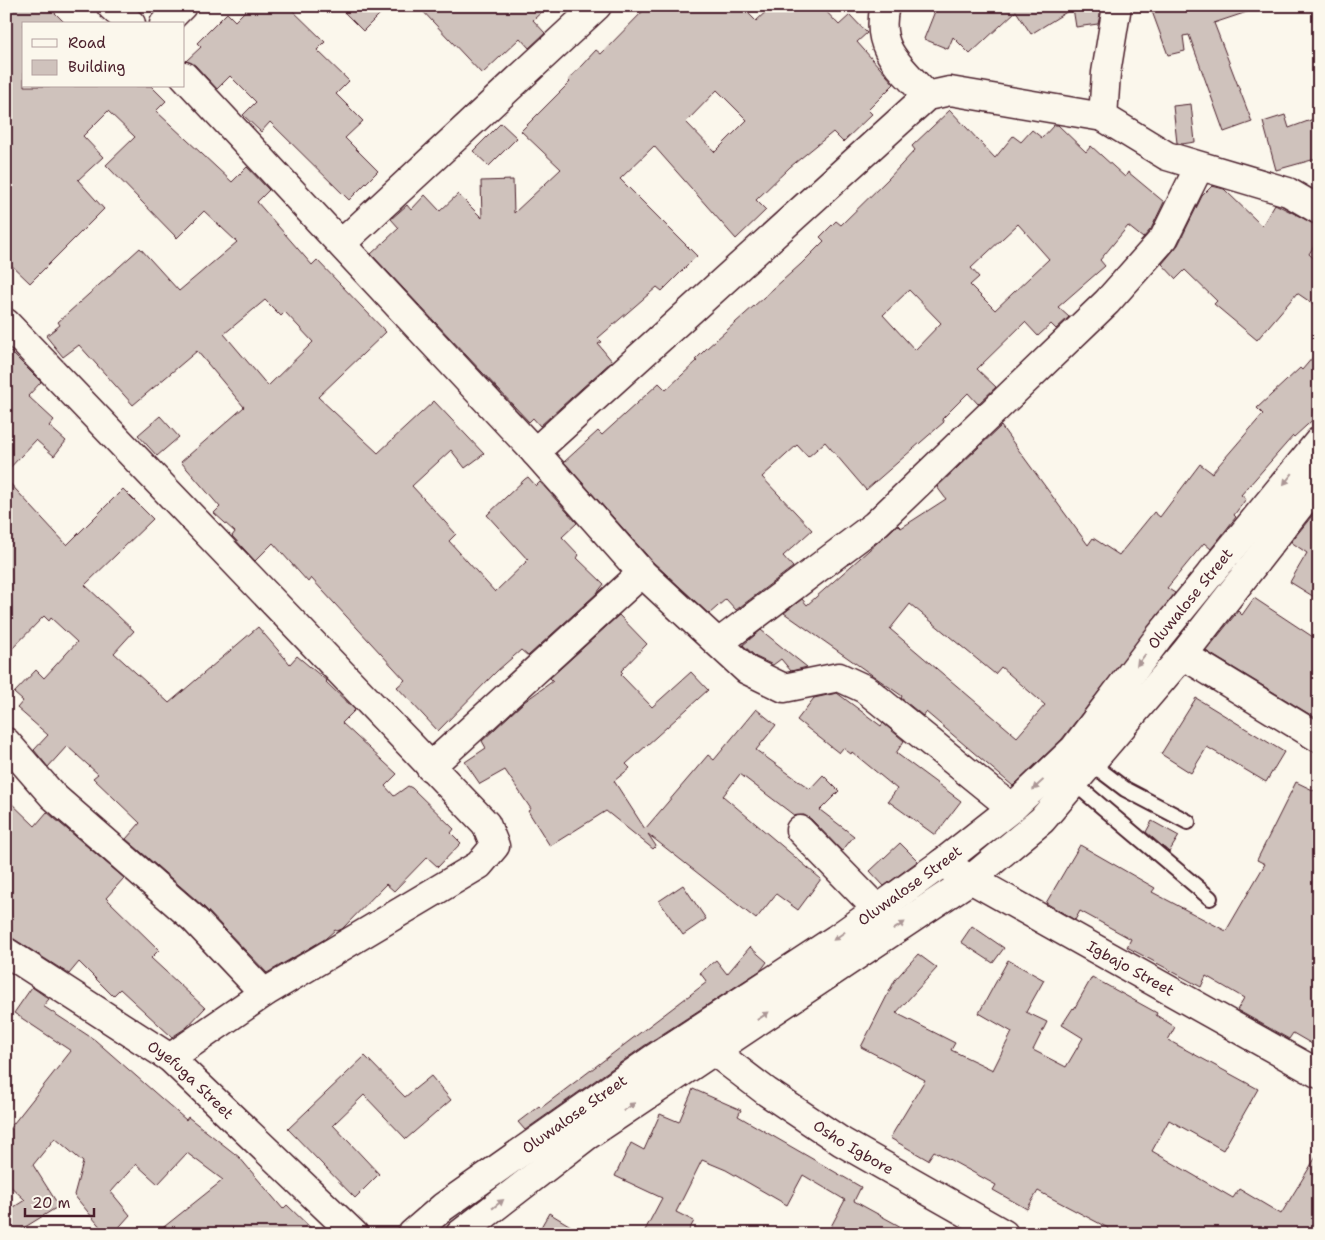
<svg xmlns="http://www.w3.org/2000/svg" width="1325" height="1240" font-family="'Shantell Sans',sans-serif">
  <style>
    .building { fill: #cfc2bc; stroke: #4a1f2b; fill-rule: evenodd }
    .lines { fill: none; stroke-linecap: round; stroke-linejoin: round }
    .service-casing { stroke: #4a1f2b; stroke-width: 18 }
    .minor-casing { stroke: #4a1f2b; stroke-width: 31 }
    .tertiary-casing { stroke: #4a1f2b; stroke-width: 31 }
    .service { stroke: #fbf7ec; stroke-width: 14 }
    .minor { stroke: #fbf7ec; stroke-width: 28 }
    .tertiary { stroke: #fbf7ec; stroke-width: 28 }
    .oneway { fill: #ab9695 }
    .labels { text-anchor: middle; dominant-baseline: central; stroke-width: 4; stroke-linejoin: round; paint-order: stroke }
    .street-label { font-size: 15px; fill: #4a1f2b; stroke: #fbf7ec }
  </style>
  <rect width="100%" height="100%" fill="#fbf7ec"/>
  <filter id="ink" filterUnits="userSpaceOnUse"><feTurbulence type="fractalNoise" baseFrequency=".02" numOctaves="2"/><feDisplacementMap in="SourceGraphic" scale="10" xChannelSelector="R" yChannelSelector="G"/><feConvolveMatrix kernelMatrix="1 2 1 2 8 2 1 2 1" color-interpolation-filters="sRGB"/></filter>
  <g filter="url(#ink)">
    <path class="building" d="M6,6H48L66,24H24V86H151L166,101L156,111L232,182L247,167L269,190L257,202L312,265L317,260L386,332L318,397L378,453L434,401L484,454L465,468L451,450L412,486L456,534L449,541L495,592L528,560L487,515L525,479L528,477L536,486L540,482L577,523L562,537L579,555L577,558L604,584L597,593L528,656L521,650L497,671L438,731L397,687L405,680L311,578L308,582L273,543L255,561L232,536L235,532L214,513L220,507L181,462L244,407L197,351L133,405L79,345L63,357L46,336L60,325L58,322L140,248L179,291L237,242L204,211L177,238L106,165L135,137L108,111L83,136L103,157L78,180L104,209L30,283L6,260ZM265,300L281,316L285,312L313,342L268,386L224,334Z
      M250,6H288L325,42L317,50L349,81L336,94L363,121L345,138L378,171L349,200L270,122L261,132L243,115L256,102L230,76L217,89L195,65L186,61L201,47L197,43L227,13L235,21Z
      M338,6H388L363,31Z
      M418,6H548L533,20L545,33L529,48L520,38L482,74Z
      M648,6H741L756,21L772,6H821L839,25L850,15L867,33L857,42L894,84L868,110L872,114L843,142L833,132L790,167L756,200L766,210L736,239L654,146L620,179L697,256L662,291L657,287L598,338L602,342L598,344L612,361L540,426L533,418L529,422L371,254L399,228L391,219L407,205L411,210L425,195L440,211L458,194L482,218L481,181L513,180L514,213L561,169L521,131L570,82L568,80L596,50L601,54ZM717,90L747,120L715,152L686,122Z
      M937,6H1100L1101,10L1098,24L1076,27L1073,8L1031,34L1016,11L970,54L953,37L948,49L924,39Z
      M1150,6H1253V10L1214,23L1252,122L1224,132L1189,35L1183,36L1185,51L1168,55Z
      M1191,104L1195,142L1182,144L1177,143L1173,106Z
      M950,110L995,158L1013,136L1021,142L1032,130L1042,138L1054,125H1058L1086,152L1091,146L1125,177L1128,172L1164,202L1151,229L1143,238L1128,226L1100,260L1105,266L1058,307L1069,317L1056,329L1051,324L1038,336L1025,322L977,369L996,387L978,404L968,393L942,419L944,422L866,490L825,442L808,457L797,445L762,477L812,530L783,556L793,567L736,610L726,599L709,614L653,562L564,462L598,431L602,435L659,383L666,390L697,361L695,360L707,348L801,264L824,241L820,237L836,221L841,225L888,179L915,150L912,146ZM1018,224L1049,259L995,310L970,285L979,277L971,268ZM909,290L941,323L915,350L883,315Z
      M1285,115L1289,128L1319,117V158L1276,170L1263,122Z
      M501,123L517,138L489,166L473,151Z
      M1212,186L1224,189L1262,226L1275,204L1319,226V238L1309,254L1319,263V308L1297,293L1257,340L1214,304L1217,301L1185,270L1176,279L1162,264L1178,245L1202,196Z
      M6,347L41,382L28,396L54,420L49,426L66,441L54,456L36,440L6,472Z
      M1319,350V414L1294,437L1293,436L1241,495L1246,499L1234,515L1236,517L1211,549L1204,543L1167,588L1175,593L1062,739L1013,786L926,712L923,716L901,698L902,696L784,613L802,599L807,605L895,527L898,525L901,528L946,499L937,487L1001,426L1088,545L1093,538L1119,555L1154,512L1160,517L1200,464L1212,473L1263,414L1257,408L1300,368L1302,370ZM910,604L995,674L1001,667L1045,705L1017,737L890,629Z
      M160,416L179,437L157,456L138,435Z
      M6,479L67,545L123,489L153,519L85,585L134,631L114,653L168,702L169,703L258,627L290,664L297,656L327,681L326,682L355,710L342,723L397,774L385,786L394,796L408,786L412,788L454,829L451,833L461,843L438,867L427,857L394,891L386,884L342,929L337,931L335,930L325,939L267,973L203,906L126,839L140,823L93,778L98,774L67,746L48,767L34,750L48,735L17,708L23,701L14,693L36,670L44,678L77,642L51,618L49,621L44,616L6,655Z
      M1319,507V600L1290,582L1307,553L1291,542Z
      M1254,598L1319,641V720L1206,651L1238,611L1242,615Z
      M619,615L647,644L621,671L623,673L621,675L652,707L691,672L708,690L626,764L630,768L614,781L645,829L708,755L714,760L756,709L776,725L756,750L810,789L823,775L839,791L820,810L854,836L842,851L811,819L804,815L795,816L740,774L723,796L821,879L798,910L776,894L756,919L648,834L656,846L653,849L606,811L550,846L528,811L531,809L505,770L480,784L465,762L486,748L482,741L524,702L553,681L550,678Z
      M761,630L783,648L807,667L791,671L781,659L773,665L756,657L743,645Z
      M837,693L881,726L883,723L904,741L896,753L961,801L935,835L888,801L897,789L852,752L851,754L843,748L839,753L797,720L814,698Z
      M1196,698L1284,752L1266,782L1207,747L1191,773L1161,754Z
      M1296,782L1319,793V1048L1293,1033L1289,1039L1237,1010L1244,998L1206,976L1201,987L1127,947L1131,939L1080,911L1075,920L1046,903L1080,845L1155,888L1152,892L1226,931L1265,864L1257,860Z
      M6,798L35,826L47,812L124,878L106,898L159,950L151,958L205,1008L186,1028L172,1037L120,989L113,996L79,962L69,974L14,939L6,936Z
      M1152,821L1179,836L1169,852L1146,832Z
      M900,843L918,861L884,886L870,871Z
      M683,885L706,919L683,935L659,901Z
      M972,926L1004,948L993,963L961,942Z
      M750,947L767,962L761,970L644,1046L525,1130L518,1122L539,1106L541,1108L707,982L700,973L716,960L727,974Z
      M918,954L937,968L896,1013L955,1043L951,1050L993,1070L1012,1032L979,1013L1008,960L1044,980L1026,1012L1047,1022L1033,1050L1066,1067L1083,1038L1062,1025L1073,1008L1074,1009L1092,977L1157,1013L1156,1015L1175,1027L1168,1040L1258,1089L1223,1150L1169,1120L1152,1151L1233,1198L1239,1189L1281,1214L1319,1152V1234H1105L1108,1228L1038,1191L1027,1209L993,1190L996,1185L934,1151L928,1160L890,1138L925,1080L861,1047L895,980Z
      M32,987L49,999L43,1006L95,1040L186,1120L188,1117L239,1157L283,1209L287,1205L317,1234H155L223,1180L187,1153L158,1184L136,1164L111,1192L130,1215L113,1234H106L74,1195L83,1162L55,1138L33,1165L59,1206L14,1234H6V1212L25,1200L6,1182V1133L71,1051L14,1013Z
      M365,1056L405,1097L431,1076L451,1100L406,1139L364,1095L333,1125L379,1174L355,1198L288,1129Z
      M693,1089L741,1110L738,1116L861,1187L854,1201L914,1234H827L845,1200L803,1175L787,1205L726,1170L702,1160L676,1212L694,1221L687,1234H643L662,1198L615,1176L631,1143L644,1150L660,1114L679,1122Z
      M549,1213L584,1234H537Z"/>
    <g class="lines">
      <g class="service-casing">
        <path id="service" d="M1092,764L1125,789L1188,822
          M1074,783L1210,898"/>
      </g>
      <g class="minor-casing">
        <g id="minor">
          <path d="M111,6L131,24"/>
          <path d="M885,6C874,49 901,67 927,96"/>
          <path d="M164,24L182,6"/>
          <path d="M184,76L535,452L642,573L747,670L784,688L839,677L865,689L1012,808"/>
          <path d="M1103,117L1106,73L1117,6"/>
          <path d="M342,243L597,6"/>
          <path d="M6,323L486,824L495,846L479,865L264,993L170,1058"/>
          <path d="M535,452L927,96L950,91L1103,117L1167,156L1288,192L1319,210"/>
          <path d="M720,642L875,525L1107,302L1164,238L1199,167"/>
          <path d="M1183,655L1319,738"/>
          <path d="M6,742L53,796L193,918L264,993"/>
          <path d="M430,767L642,573"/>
          <path d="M800,830L877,909"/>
          <path id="s1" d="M942,863L1319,1074"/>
          <path id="s2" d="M6,952L170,1058L354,1234"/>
          <path id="s3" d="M712,1050L767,1092L842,1142L1004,1234"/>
        </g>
      </g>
      <g class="tertiary-casing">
        <g id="tertiary">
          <path id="s4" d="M412,1234L443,1207L653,1059L836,939L942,863L1012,808L1074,749L1158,638L1319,441"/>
          <path d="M460,1234L588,1135L971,879L1042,820L1183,655L1319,481"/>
        </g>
      </g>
      <use href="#service" class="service"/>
      <use href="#minor" class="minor"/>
      <use href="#tertiary" class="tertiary"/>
    </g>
    <defs><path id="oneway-solid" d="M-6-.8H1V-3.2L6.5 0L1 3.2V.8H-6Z" transform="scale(1.25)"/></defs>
    <g class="oneway">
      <use href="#oneway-solid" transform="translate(1288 479) rotate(129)"/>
      <use href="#oneway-solid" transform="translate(1141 660) rotate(127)"/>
      <use href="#oneway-solid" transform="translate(1038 785) rotate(137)"/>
      <use href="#oneway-solid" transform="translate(899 926) rotate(-34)"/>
      <use href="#oneway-solid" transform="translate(839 936) rotate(145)"/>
      <use href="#oneway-solid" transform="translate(763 1016) rotate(-34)"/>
      <use href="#oneway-solid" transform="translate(629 1107) rotate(-35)"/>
      <use href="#oneway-solid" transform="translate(498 1204) rotate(-38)"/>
    </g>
  </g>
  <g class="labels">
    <g class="street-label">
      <text stroke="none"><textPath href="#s4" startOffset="1012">Oluwalose Street</textPath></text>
      <text stroke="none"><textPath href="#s4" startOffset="608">Oluwalose Street</textPath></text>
      <text stroke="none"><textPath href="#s1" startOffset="216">Igbajo Street</textPath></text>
      <text stroke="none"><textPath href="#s2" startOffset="225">Oyefuga Street</textPath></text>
      <text stroke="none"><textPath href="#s4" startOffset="202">Oluwalose Street</textPath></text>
      <text stroke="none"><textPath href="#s3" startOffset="172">Osho Igbore</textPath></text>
    </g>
  </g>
  <rect width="1325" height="1240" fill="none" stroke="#fbf7ec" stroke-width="25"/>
  <rect x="12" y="12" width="1300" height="1215" fill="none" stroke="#4a1f2b" stroke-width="2" filter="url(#ink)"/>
  <rect x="22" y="22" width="162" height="65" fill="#fbf7ec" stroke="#b4a19f"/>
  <rect x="32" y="39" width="25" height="8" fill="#fbf7ec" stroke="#b4a19f"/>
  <text x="68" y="48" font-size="15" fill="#4a1f2b">Road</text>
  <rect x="32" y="60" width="25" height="15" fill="#cfc2bc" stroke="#b4a19f"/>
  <text x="68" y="72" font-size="15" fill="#4a1f2b">Building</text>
  <path d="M25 1208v8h69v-8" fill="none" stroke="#4a1f2b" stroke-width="2.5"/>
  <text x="32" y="1208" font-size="15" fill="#4a1f2b" stroke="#fbf7ec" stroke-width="4" paint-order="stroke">20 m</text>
</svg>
